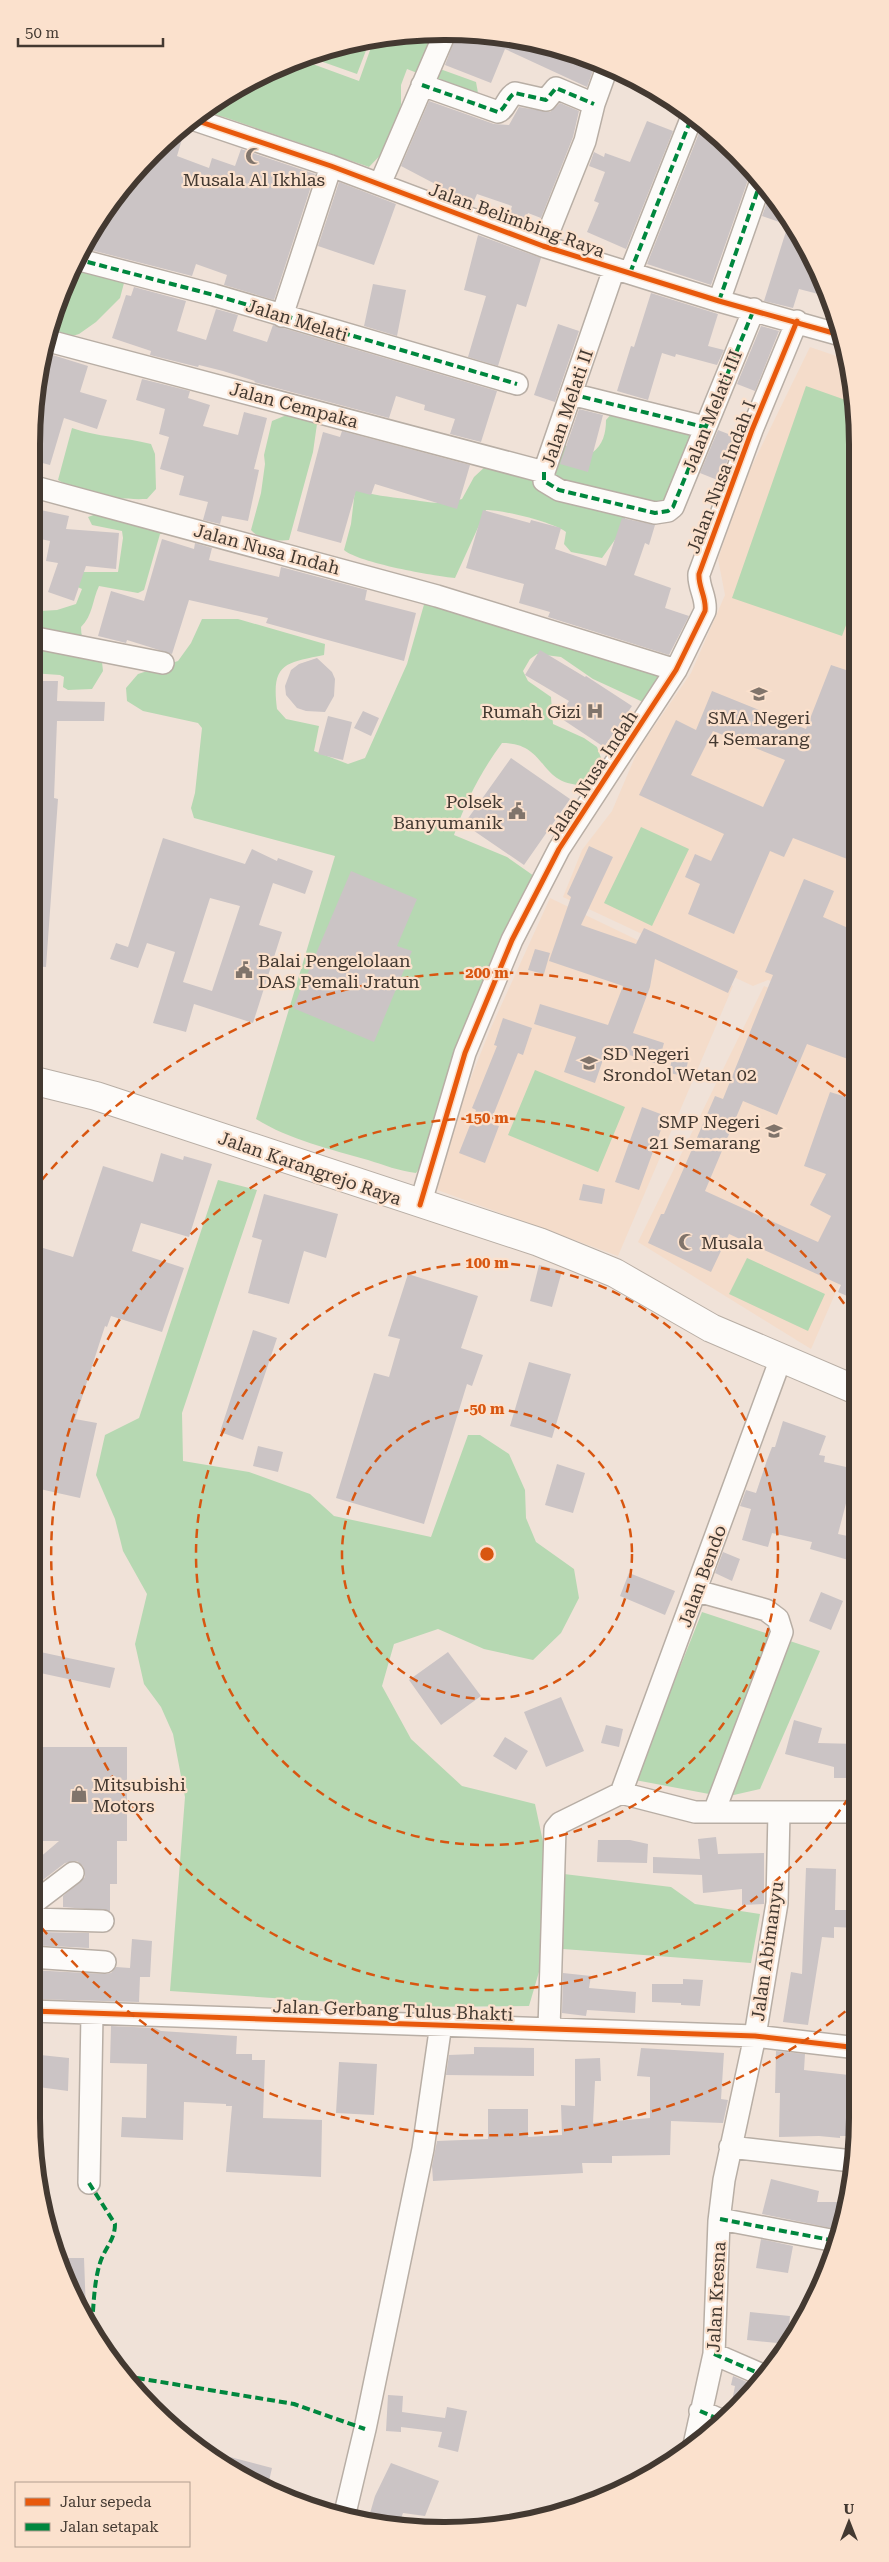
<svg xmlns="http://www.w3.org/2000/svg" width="889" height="2562" font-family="'Roboto Serif',serif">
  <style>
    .built { fill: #f4dcca }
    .green { fill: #b6d8b2 }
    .building { fill: #cbc4c5; fill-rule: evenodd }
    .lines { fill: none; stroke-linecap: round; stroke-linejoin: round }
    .minor-casing { stroke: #b8aea5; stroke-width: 24 }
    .secondary-casing { stroke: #b8aea5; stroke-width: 30 }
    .minor { stroke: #fdfbf9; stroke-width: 21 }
    .secondary { stroke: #fdfbf9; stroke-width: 28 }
    .quiet { stroke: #00873e; stroke-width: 4; stroke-dasharray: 8 4; stroke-linecap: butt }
    .cycleway-casing { stroke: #fbe1cd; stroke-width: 8 }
    .cycleway { stroke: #e8590c; stroke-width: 5 }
    .ring { fill: none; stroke: #d85610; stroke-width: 2.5; stroke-dasharray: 9 6 }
    .labels { text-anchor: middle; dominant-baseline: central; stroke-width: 4.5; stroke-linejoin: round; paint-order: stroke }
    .poi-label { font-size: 18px; fill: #433931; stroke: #fbe1cd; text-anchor: start }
    .street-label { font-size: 18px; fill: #433931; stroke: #fbe1cd }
    .rim { fill: none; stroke: #433931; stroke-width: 6 }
    .centre { fill: #d85610; stroke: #fbe1cd; stroke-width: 2.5 }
    .ring-label { font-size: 15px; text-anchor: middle; font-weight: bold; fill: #d85610; stroke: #fbe1cd; stroke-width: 4.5; stroke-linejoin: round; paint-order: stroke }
  </style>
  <rect width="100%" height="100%" fill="#f0e2d8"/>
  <path class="built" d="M810,347L845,359L854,390L855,648L835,715L855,722V1015L768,980L753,986L563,897L582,850L612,811L638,750L691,673L725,595L718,559L744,482Z
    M550,898L733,986L618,1256L432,1188L464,1095L490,1030Z
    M764,986L855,1020L856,1246L811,1349L638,1242Z"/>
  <path class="green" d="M451,33L440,69L476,82L478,93L472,104L425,76L407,69L401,85V104L393,142L369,167L224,117L202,112L238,87L299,59L359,81L374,39L390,35Z
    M370,40L357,74L306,56L311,53Z
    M74,261L122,276L124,283L120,298L96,322L79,334L66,338L47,334Z
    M806,386L854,403L855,601L842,636L732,598Z
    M613,412L695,435L674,509L626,512L624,527L602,558L571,552L564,544L566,532C553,522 503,510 486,510L455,578C434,576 359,563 344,550L351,524L355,490C373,495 389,497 406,499C430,502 438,506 462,499L474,477L488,464L530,474L562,446H575L592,453C603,445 606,433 606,420Z
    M289,414L312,420L317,424L313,452L289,540C273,541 262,542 251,530L261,493L265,464L264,455L272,421Z
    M72,428C97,437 124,437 151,444L155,454L156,489L147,499C118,500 83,496 58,480Z
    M99,513L178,533L160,534L144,590L138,593L99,586C92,601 93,615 81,627C81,643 88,653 102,662L103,671L92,689L68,690L63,687L64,677L60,675L31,673V616L37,617L40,611L57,610L76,604L82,589L66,582L73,572H118L123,538L122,531L92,525L88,517Z
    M425,601L636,665L664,678L645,703L593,679L561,657L537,654L530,659L523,671L528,681L551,697L553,724L584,738L597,747L604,766L585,785C537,786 549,743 502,743C480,773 466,801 454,835L507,857L534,876L427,1157L416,1173C399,1171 384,1165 368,1160C330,1149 290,1140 256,1119L335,856L194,818L191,808L195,793L202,728L198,723L143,711L127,701L126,688L138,674L178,661L191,643L202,619H238L325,644L324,655C285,663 271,663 277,709L286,719L319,726L314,751L348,764L365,758L407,664Z
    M641,827L689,849L652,926L604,903Z
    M535,1070L625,1107L598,1172L508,1135Z
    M218,1180L257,1190L182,1413L183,1461L249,1472L310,1494L334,1516L431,1537L468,1435H480L509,1454L525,1490L526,1518L536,1542L574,1569L579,1598L561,1633L533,1660L484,1649L438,1629L394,1644L382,1686L411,1739L462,1786L535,1804L545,1851L541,1965L529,2006L405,2007L170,1991L185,1797L173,1734L161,1707L144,1684L135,1644L147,1594L123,1551L115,1519L96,1475L105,1435L139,1418Z
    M747,1258L825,1294L808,1331L729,1294Z
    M702,1612L820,1651L760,1789L725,1797L635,1780Z
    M564,1874L671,1887L695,1904L760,1914L751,1963L563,1949Z"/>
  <path class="building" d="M471,32L551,45L576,56L573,61L594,68L587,87L505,49L491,83L445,65L457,33Z
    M429,101L494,124L509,125L519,107L550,112L560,103L579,111L573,137L541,218L528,213L523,225L508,219L512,206L477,194L474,201L458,196L401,166Z
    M647,121L673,131L626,249L587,232L599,203L594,201L605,172L589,166L594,152L604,157L605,153L630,162Z
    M182,127L185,129L177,156L209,168L212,158L235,166L241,149L315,174L274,300L224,285L227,275L196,264L192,276L83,248L116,193L172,134Z
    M701,128L754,171L749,177L711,285L647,264Z
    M339,182L396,204L374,265L318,246Z
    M770,194L815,262L826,296L799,289L793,308L764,301L788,225L762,216Z
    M478,235L541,258L526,307L517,304L498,366L468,357L486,296L464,290Z
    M373,284L406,290L397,336L364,326Z
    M134,287L186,301L177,331L206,340L216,309L238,315L233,331L267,342L273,325L497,391L481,442L450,434L455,419L424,410L425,405L396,396L389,418L254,382L255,381L223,371L199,365L198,367L150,355L151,351L112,338L126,295L131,296Z
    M651,293L718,314L708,346L724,350L717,365L676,354L675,357L662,353L648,400L617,391L631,346L634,347Z
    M558,324L579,331L555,402L534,395Z
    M761,326L779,331L755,391L737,384Z
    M43,352L88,366L80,392L107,400L97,429L64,418L50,465L31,460Z
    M142,379L190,391L188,398L210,405L203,426L238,435L244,412L267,418L254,469L259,470L248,521L222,516L220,524L203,520L208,502L179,495L184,476L160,469L169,437L159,434L165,409L136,400Z
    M579,409L603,415L588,472L560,464Z
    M718,430L736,437L720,481L700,473Z
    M342,431L470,465L457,509L375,484L371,495L356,491L341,543L297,531L323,432L340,437Z
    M31,508L69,516L66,529L119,533L116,569L86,566L74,601L48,592L58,563L46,561L50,541L31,537Z
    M483,510L530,523L531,520L561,528L555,549L606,566L622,518L655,525L649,545L645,543L634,575L671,588L665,608L689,616L669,655L548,617L550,612L519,603L524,584L466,568Z
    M162,539L194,549L195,543L212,548L209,560L279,577L281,567L367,590L365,600L416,613L404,661L266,623L268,618L189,600L172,654L127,640L126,643L98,636L111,591L144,601Z
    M540,650L585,677L586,676L632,706L604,747L559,717L569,701L525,675Z
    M317,658L332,672L335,679L334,696L325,712L306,711L297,708L286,695L285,686L291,670L299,664Z
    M831,665L855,673V862L793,838L784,857L770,851L734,934L688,914L700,884L685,877L695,854L711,861L724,834L639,795L676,720L696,730L712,691L806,729ZM713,731L785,760L763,807L691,775Z
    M31,681H58L57,701L105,702L104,721H57L54,798L58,799L46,967L31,966Z
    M363,711L379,718L371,736L354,728Z
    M328,716L352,722L343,760L318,754Z
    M511,758L570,799L524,865L464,824Z
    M163,838L245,864L252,849L277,861L278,858L313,871L305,894L273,883L259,925L282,932L253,1023L194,1004L186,1032L153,1023L175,952L147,943L138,968L110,959L116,943L128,947ZM210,898L240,906L212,991L183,982Z
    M589,846L613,857L581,925L636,944L644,928L738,971L728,993L655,959L650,987L633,1033L664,1043L658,1064L607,1048L595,1083L564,1072L576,1037L534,1024L540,1004L608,1025L623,986L549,961L571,897L567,894Z
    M351,871L417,899L397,946L412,951L374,1042L293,1008Z
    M804,879L834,891L823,917L855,931L856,1062L807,1044L777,1115L743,1101L705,1191L818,1242L831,1216L810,1205L826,1174L804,1166L830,1092L856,1100V1300L838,1292L841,1285L729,1234L711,1272L648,1243L661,1214H664L715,1096L723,1099L773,975L765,972Z
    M535,949L550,953L544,974L528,970Z
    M503,1018L532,1028L523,1055L518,1053L490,1123L499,1126L485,1163L459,1153L476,1110L472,1108L497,1046L494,1045Z
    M672,1058L688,1061L685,1076L669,1073Z
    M642,1107L666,1116L639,1190L615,1182Z
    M161,1153L183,1160L184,1156L212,1164L189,1237L141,1223L132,1251L184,1268L162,1332L111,1316L107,1327L105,1326L75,1419L97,1423L80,1498L31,1487V1284L43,1248L73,1257L103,1166L153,1182Z
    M583,1184L605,1189L602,1204L579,1200Z
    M264,1194L338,1214L326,1258L304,1251L289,1304L248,1293L262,1240L252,1237Z
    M539,1265L562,1271L552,1307L530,1301Z
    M408,1274L478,1296L461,1348L483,1355L472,1386L467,1384L424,1524L336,1498L374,1373L389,1377L400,1339L388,1336Z
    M253,1330L277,1338L243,1440L220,1432Z
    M529,1362L571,1374L552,1438L510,1426Z
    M783,1421L826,1436L819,1455L825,1456L824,1462L855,1469L838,1534L857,1538L852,1561L810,1549L812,1542L772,1533L768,1547L742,1540L751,1509L740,1506L746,1490L756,1493L767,1460L772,1447H775Z
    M258,1446L283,1452L278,1472L253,1466Z
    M557,1464L585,1473L573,1513L545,1505Z
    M723,1552L740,1559L732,1581L715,1573Z
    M629,1573L675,1591L665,1615L620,1596Z
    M821,1592L843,1601L831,1630L809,1621Z
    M31,1650L115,1668L110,1688L31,1671Z
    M448,1652L481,1696L441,1725L409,1680Z
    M561,1697L584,1751L546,1767L524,1712Z
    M794,1720L822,1728L818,1743L857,1744L856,1778H834V1767L785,1754Z
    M606,1725L623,1729L619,1747L601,1743Z
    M505,1737L528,1751L516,1770L493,1756Z
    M31,1747H127V1841H117V1884H110V1911L63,1907V1896L85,1877L83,1866L77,1861L65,1863L31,1889V1865L59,1841H31Z
    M716,1837L718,1854L764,1853V1904L742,1905V1889L703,1893L702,1875L653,1873V1857L700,1859L698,1839Z
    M598,1840H630L648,1844L647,1863L597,1862Z
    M806,1868L836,1869L835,1910H857V1928L834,1927V1938L822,1937L808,2025L783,2022L791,1972L802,1974Z
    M31,1932L89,1933V1948L31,1945Z
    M132,1939L152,1941L150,1977H140L139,2002L31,1999V1970L104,1974L111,1973L116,1967L130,1968Z
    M563,1973L591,1976L589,1988L636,1992L635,2013L587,2010L586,2016L562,2013Z
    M683,1979L703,1980L700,2006L681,2005V2003L652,2002V1984H683Z
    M111,2026L155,2028L161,2031L237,2036L236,2054H252V2060H265L263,2118L322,2120L321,2177L226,2172L232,2106H226V2104L184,2102L183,2140L121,2137L122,2117L146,2118L147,2064L110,2063Z
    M474,2047L534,2048V2076L446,2075L449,2055L474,2054Z
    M641,2048L724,2053L721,2099L728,2100L723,2123L671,2121L670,2155L612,2156V2163H582L583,2173L433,2181L432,2166L437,2141L488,2139V2109H528V2137L562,2135L561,2105L575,2106V2059L600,2058L601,2081H595L593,2123L650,2118V2077L637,2076Z
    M776,2051L805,2054L804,2070L858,2076L855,2136H840V2138L819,2136L779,2137L780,2093H775Z
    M31,2054L69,2058L68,2091L31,2086Z
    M339,2062L377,2064L374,2115L336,2113Z
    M771,2179L819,2191L817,2202H847L841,2230L762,2214Z
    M761,2239L793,2246L788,2273L756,2268Z
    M57,2258H84L86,2312L63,2275Z
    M750,2312L790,2316L787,2344L747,2340Z
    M733,2376L752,2384L749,2395L733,2413L730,2411L735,2386L731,2385Z
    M388,2395L403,2396L402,2412L445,2418L447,2407L467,2411L458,2452L438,2447L442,2432L401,2427V2432L386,2431Z
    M207,2451L272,2468L267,2490L206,2454Z
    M391,2463L439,2481L425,2516L403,2513L398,2527L368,2520L375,2496Z"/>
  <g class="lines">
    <g class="minor-casing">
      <path id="minor" d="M422,85L498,112C506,109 507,97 515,93L546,100L556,88L594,104
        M192,119L331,166L543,246L719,301L837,334
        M380,184L445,33
        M543,246L585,141L594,104L607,68
        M76,259L214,295L517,384
        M614,269L544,472V481L559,490L655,513L668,511L673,507L754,309
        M630,273L691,119
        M719,301L761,181
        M282,316L331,166
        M45,340L544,472
        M571,394L704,427
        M31,486L437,596L676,670
        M31,637L163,663
        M420,1205L465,1053L512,940L559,849L676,670L705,611C707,598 698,587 699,574L752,430L797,321
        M697,1591L766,1610L778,1619L782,1632L714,1812
        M621,1793L781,1358
        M621,1793L695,1812H857
        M31,1905L73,1873
        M31,1919L103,1921
        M31,1957L105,1962
        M31,2011L755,2036L858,2048
        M549,2029L555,1829L560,1823L621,1793
        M730,2147L852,2161
        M89,2183L92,2014
        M720,2219L836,2241
        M714,2354L765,2376
        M700,2411L723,2421
        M694,2445L714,2354L719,2221L724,2180L755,2036L777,1903L779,1812
        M345,2513L365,2429L423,2149L441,2024"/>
    </g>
    <g class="secondary-casing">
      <path id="secondary" d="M31,1080L96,1096L539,1242L615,1273L711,1328L856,1390"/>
    </g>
    <use href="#minor" class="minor"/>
    <use href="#secondary" class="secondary"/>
    <path class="quiet" d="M422,85L498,112C506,109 507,97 515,93L546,100L556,88L594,104
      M76,259L214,295L517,384
      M630,273L691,119
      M719,301L761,181
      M571,394L704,427
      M544,472V481L559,490L655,513L668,511L673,507L754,309
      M89,2183L115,2224C115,2239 106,2247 101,2260C94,2280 94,2302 92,2323
      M720,2219L836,2241
      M714,2354L765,2376
      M125,2376L294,2404L365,2429
      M700,2411L723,2421"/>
    <g class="cycleway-casing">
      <path id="cycleway" d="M192,119L331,166L543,246L719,301L837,334
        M420,1205L465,1053L512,940L559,849L676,670L705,611C707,598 698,587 699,574L752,430L797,321
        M31,2011L755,2036L858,2048"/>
    </g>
    <use href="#cycleway" class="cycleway"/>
  </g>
  <g class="ring">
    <circle cx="487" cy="1554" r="145"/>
    <circle cx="487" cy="1554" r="291"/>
    <path d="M857 1785A436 436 0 1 1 855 1320"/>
    <path d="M857 2002A581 581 0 0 1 32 1916M32 1192A581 581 0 0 1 853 1102"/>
  </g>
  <defs>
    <g id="mosque-bare" transform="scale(1.35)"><path d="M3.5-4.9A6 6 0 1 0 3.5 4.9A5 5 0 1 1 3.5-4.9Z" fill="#80746b" stroke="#fbe1cd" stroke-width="2.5" paint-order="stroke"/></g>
    <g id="school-bare" transform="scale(1.35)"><path d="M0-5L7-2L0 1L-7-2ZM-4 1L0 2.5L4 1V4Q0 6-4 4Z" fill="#80746b" stroke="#fbe1cd" stroke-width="2.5" paint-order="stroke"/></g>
    <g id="hospital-bare" transform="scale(1.35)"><path d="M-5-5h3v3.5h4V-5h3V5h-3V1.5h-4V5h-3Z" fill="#80746b" stroke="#fbe1cd" stroke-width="2.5" paint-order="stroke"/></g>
    <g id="civic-bare" transform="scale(1.35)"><path d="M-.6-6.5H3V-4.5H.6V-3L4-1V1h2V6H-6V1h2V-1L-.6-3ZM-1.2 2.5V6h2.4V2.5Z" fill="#80746b" stroke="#fbe1cd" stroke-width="2.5" paint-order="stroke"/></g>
    <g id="shop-bare" transform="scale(1.35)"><path d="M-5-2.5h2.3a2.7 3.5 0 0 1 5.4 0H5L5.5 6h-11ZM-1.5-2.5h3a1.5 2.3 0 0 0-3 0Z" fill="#80746b" stroke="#fbe1cd" stroke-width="2.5" paint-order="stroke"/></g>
  </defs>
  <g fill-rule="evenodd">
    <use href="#mosque-bare" x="254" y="156"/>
    <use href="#school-bare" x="759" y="694"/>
    <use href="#hospital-bare" x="595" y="711"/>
    <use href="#civic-bare" x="517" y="811"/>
    <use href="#civic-bare" x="244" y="970"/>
    <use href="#school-bare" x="589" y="1063"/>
    <use href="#school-bare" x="774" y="1131"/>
    <use href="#mosque-bare" x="687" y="1242"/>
    <use href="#shop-bare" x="79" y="1794"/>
  </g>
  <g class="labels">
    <g class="poi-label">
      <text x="254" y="179" text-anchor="middle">Musala Al Ikhlas</text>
      <text x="581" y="711" text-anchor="end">Rumah Gizi</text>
      <text x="759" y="717" text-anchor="middle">SMA Negeri<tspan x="759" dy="21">4 Semarang</tspan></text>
      <text x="503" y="801" text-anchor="end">Polsek<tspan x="503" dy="21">Banyumanik</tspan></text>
      <text x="258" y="960">Balai Pengelolaan<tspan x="258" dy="21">DAS Pemali Jratun</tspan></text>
      <text x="603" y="1053">SD Negeri<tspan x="603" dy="21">Srondol Wetan 02</tspan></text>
      <text x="760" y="1121" text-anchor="end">SMP Negeri<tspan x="760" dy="21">21 Semarang</tspan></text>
      <text x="701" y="1242">Musala</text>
      <text x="93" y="1784">Mitsubishi<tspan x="93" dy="21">Motors</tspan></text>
    </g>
    <g class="street-label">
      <text transform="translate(517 220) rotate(20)">Jalan Belimbing Raya</text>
      <text transform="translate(297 320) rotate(17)">Jalan Melati</text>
      <text transform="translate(294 405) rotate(15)">Jalan Cempaka</text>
      <text transform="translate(567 408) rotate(-71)">Jalan Melati II</text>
      <text transform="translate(712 411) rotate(-68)">Jalan Melati III</text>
      <text transform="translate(721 477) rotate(-69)">Jalan Nusa Indah I</text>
      <text transform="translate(267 549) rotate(15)">Jalan Nusa Indah</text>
      <text transform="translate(592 775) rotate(-57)">Jalan Nusa Indah</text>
      <text transform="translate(310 1168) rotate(19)">Jalan Karangrejo Raya</text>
      <text transform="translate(702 1576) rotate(-70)">Jalan Bendo</text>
      <text transform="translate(767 1951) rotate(-82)">Jalan Abimanyu</text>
      <text transform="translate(393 2010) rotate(2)">Jalan Gerbang Tulus Bhakti</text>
      <text transform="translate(716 2297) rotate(-87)">Jalan Kresna</text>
    </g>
  </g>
  <path d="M0 0H889V2562H0ZM444 40H445A404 404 0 0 1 849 444V2118A404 404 0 0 1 445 2522H444A404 404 0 0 1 40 2118V444A404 404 0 0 1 444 40Z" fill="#fbe1cd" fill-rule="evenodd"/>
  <path class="rim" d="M444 40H445A404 404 0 0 1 849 444V2118A404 404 0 0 1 445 2522H444A404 404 0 0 1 40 2118V444A404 404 0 0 1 444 40Z"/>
  <circle cx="487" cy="1554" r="8" class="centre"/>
  <g class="ring-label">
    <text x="487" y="978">200 m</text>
    <text x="487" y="1123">150 m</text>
    <text x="487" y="1268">100 m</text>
    <text x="487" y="1414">50 m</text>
  </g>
  <rect x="15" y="2482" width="175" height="65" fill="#fbe1cd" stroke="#b19e8f"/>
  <rect x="25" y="2498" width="25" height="8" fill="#e8590c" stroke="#b19e8f"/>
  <text x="60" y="2507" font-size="15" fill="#433931">Jalur sepeda</text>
  <rect x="25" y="2523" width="25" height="8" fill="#00873e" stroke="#b19e8f"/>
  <text x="60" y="2532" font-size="15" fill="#433931">Jalan setapak</text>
  <g transform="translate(849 2522)" stroke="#fbe1cd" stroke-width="4" paint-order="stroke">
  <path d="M0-4L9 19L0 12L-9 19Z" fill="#433931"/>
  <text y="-8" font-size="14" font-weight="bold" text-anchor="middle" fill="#433931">U</text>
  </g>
  <path d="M18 38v8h145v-8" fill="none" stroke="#433931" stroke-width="2.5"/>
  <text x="25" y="38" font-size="15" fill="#433931" stroke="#fbe1cd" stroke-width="4" paint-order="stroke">50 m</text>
</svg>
